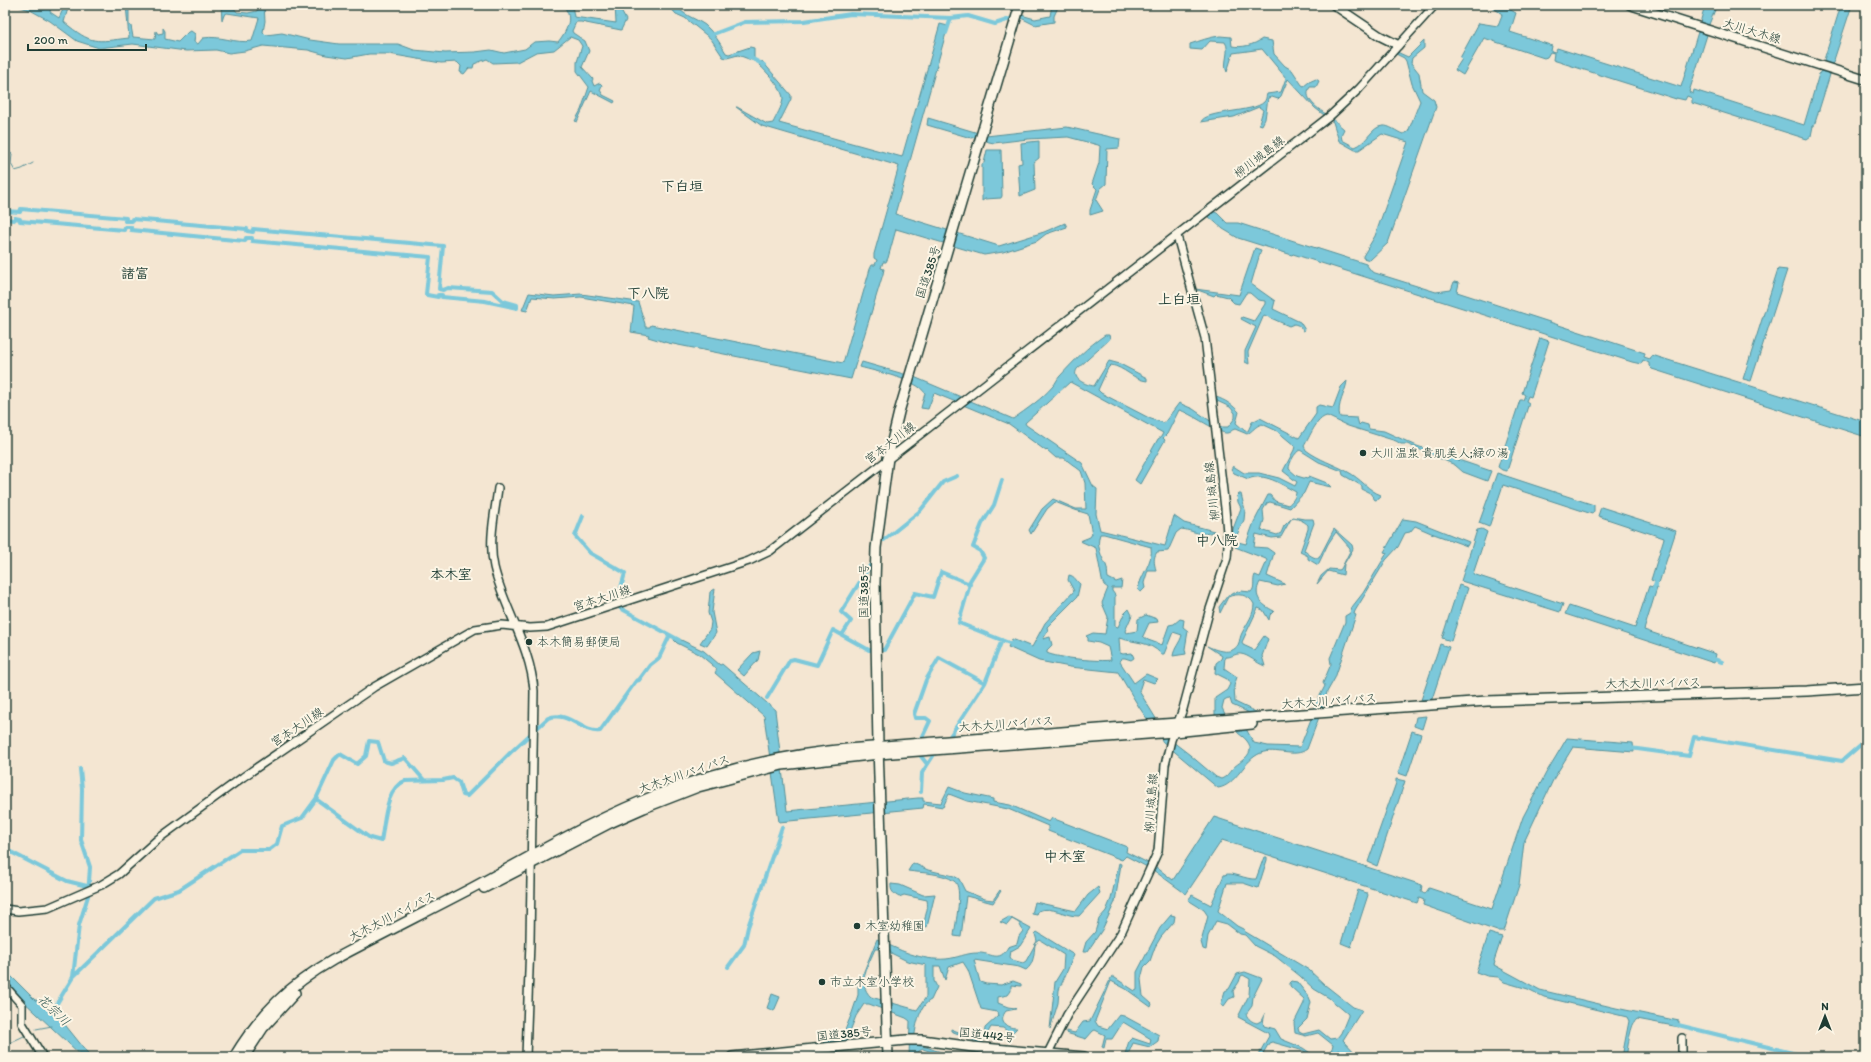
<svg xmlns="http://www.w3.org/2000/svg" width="1871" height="1062" font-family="Itim,'Klee One',sans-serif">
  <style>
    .water { fill: #7bc8da; stroke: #569098; fill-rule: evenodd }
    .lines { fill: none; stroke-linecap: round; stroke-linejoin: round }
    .stream { stroke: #569098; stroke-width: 1 }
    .canal { stroke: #7bc8da; stroke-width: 4 }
    .secondary-casing { stroke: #1f3d34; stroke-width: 10 }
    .primary-casing { stroke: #1f3d34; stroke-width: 11 }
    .highway-casing { stroke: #1f3d34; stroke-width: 12 }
    .secondary { stroke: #fcf5e5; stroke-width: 7 }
    .primary { stroke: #fcf5e5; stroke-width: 8 }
    .highway { stroke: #fcf5e5; stroke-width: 9 }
    .poi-dot { fill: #1f3d34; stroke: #fcf5e5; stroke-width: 1.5 }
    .labels { text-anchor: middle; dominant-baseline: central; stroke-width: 4; stroke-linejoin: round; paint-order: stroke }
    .street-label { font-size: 12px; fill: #1f3d34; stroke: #fcf5e5 }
    .poi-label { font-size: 12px; fill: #1f3d34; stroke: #fcf5e5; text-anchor: start }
    .water-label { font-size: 13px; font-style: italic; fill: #315955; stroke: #fcf5e5 }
    .quarter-label { font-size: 14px; font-weight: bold; fill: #1f3d34; stroke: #fcf5e5 }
  </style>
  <rect width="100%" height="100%" fill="#f4e6d2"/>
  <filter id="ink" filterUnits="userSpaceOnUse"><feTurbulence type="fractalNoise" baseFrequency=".025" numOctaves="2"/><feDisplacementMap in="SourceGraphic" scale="8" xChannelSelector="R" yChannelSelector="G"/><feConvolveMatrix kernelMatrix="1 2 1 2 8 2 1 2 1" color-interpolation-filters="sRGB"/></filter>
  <g filter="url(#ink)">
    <path class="water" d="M14,5H32L44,10L51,5L50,12L59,18L65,5H69L64,22C92,45 95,42 129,38L126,5L129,6V25L131,26L133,37L155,39L156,31L158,34L163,33V28L165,31V39L178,42L188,32L191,31L195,34L194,42L198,44L203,38C221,35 235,44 252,41L259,18L227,13L224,15L222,21L221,5L234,8L237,12L248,13L257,11L259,5H264L265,21L263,32L266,35L282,33L310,40L339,44H398L414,50L445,53L475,52L491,50L504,53L525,49L534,42L549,41L558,42C566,32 574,18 564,7L551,5H572L574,17L616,23L615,5H623L621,11L626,20L621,30L581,22H576L572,31L573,33L585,41L589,51L582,67L593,79L592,81L594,86L600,83L602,85L600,90L603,95L615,101L614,103L591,91L577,122L575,121L581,110L589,87L577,71V62L582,46L578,40L570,37L554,50L536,52L517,62L493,63L487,59L474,64L473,68H469L464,74L460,72L461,66L457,62L441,63L389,54H369L347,58L326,55L308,50L263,46L245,51L229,53L216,50L186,51L133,44L99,48L77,41L50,21L30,10Z
      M668,5H676C682,15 695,18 705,25C714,33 720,43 726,53L729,54L750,47L754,48V61L738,55L727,58L723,57L711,39L685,18L676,14Z
      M1052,5H1059L1054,16V22L1035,25L1021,18V15L1035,19L1050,16Z
      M1488,5H1502L1516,13L1510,32L1547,44L1552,46L1551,51L1555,52L1557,48L1681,87L1698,32H1700L1702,24L1700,23L1705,5H1717L1705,34L1707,35L1689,92L1693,94L1694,90L1804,125L1819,74L1821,71L1824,72L1827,64L1823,63L1841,5H1852L1832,66L1829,64L1827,73L1830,74L1829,78L1814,126H1813L1811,136L1807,139L1692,103V98L1687,96L1685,100L1676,98V99L1553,60L1554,53L1550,52L1547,57L1544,58L1484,38L1463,75L1455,70L1462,59L1460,58L1479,23L1498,26L1502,16L1501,13Z
      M940,24L948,26L895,214L999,246L1044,232L1065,223L1067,227L1046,234L1037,241L1003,252L984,255L896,229L888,258L886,262H883L881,268L884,269L883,274L851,379L668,343L648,337L649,335L631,332L634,306L581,297L555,299L532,297L527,311L522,310L529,293L554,296L581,294L638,302L645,324V327H650L651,325L843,363L870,269L872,265H875L877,260L874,258V254L899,166L762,126L736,107H737L767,124L773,123C776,116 782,107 783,99C783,89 767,72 759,65L762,61L791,95V99L779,123L902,157Z
      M1220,36L1231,37L1232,46C1242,48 1254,45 1262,39L1272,41L1274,54L1285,66L1292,70L1302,85L1304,86L1309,82L1316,79L1319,81L1316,87H1310C1301,100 1323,112 1332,118C1336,121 1339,125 1344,129L1341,135L1342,140L1355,147C1367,143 1372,126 1383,126C1389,125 1397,132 1403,134L1408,132L1420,101L1412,84L1406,61L1404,58L1396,54L1397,52L1408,57L1424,41V48L1412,58L1411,63L1419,73L1422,91L1434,100L1436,107L1388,243L1370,260L1363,258V256L1375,236L1408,142L1382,134L1359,150H1355L1339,141L1333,122L1315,108L1288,79L1281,96L1278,99L1272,97L1268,98L1265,119L1262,125L1259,124L1263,110L1259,107L1234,117L1201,122C1205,110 1253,113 1264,102C1266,100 1266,97 1267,94L1281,92L1286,78L1262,49L1233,53L1227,72C1222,64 1231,50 1225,42L1210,41L1202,50L1190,49V44C1200,41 1209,37 1220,36Z
      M928,118L975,132L986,136L1067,127L1120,139L1119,148L1107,149L1106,184L1100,189L1096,200L1103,211L1090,215V210L1097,189L1092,184L1099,163L1100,146L1098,145L1068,137L1028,139L994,143L989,142L976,137L971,138L927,125Z
      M1039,141V158L1034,162L1035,190L1020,196L1018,164L1022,163L1021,143Z
      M987,150H1001L1002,196L1001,198L985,199L982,201V164L984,163Z
      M1212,211L1217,213L1227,223H1238L1366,264L1372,272L1436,292L1451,290L1454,282L1459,283L1457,292L1645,353L1644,357L1650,359L1652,355L1866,422V437L1652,369L1649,366V363L1643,360L1641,364L1632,362L1293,254L1292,255L1238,238L1223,229L1208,216L1207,215Z
      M1255,248L1261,250L1251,284L1275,301L1273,309L1300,322L1305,330L1303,331C1301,327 1299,325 1294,324L1289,326L1264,315L1248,352L1249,364L1245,362V351L1256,327L1241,319L1242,317L1254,321L1265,304V301L1258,300L1250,293H1246L1239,304L1234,303L1228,297L1216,294L1214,296L1195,289L1239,295Z
      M1778,269L1787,270L1751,381L1743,379Z
      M1105,335H1109L1110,339L1077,369C1071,379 1086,385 1094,386L1109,361L1120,364L1147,378V381C1134,380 1124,367 1111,365L1108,368L1098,390L1101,393L1151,419L1164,423L1179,403L1193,409L1219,427H1228L1235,418V413L1230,407L1217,401L1216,397C1225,400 1233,405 1239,412L1236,423L1245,431H1248L1252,422L1260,418L1299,438L1316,414V407L1319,405L1333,408L1341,387L1347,381C1346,392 1336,405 1340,417L1357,418L1359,425L1361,423L1368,425L1369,429L1384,431L1417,446L1491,471L1487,481L1463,472L1455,465L1407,444H1401L1396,441L1348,426L1327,416C1316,418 1310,437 1304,446L1306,450C1319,460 1334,464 1348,472C1360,478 1369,491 1381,495L1379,499L1375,500L1370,493L1362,489V486L1343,475L1342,471L1319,462L1300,450C1295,452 1289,463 1289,469L1297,476L1307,479L1309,476L1327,483L1331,487L1309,482L1304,493L1290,508L1270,502L1267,503L1263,510L1264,520L1261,530L1277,535L1281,533L1284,526L1293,517L1304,519H1313L1314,523L1304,550C1308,554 1314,559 1319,558L1334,529L1352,545L1353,549L1344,564L1343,575L1328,571L1317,584L1321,576L1329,569L1339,570L1341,569L1350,551V548L1336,532L1328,544L1318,565L1308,559V556L1300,552L1308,529V525C1304,521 1296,517 1291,519L1281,537L1272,538L1256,534L1254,547L1267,548L1274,553L1267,576L1285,584L1278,586L1260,582C1252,597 1262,605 1274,611L1270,615L1269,620L1263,610L1258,608L1242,642L1243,645L1254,650L1264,636L1268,639L1262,656L1265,666C1256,663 1249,655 1241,654C1235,653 1231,658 1225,657L1224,668L1237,677L1234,686L1235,702L1258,713L1252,714L1232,705L1230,699L1228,698L1224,700L1222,708L1225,714L1222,716H1215V698L1227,690L1230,684L1227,679L1215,673L1216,663L1221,659L1222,656L1207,646C1216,650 1231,656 1238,645C1240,641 1240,636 1242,633C1247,623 1254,615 1254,604C1249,594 1237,593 1228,597L1220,613L1219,607L1228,595L1241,591L1251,592C1256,587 1252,581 1255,575L1260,577L1267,561L1266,559L1235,547L1232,535L1233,529L1241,508L1238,502L1237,496L1239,494H1241L1245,510L1244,520L1236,537L1238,542L1246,544L1254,522L1268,495H1270L1275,501L1288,505C1292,502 1296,497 1296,492C1280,484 1265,472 1248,479L1234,473L1231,469L1233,466L1244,473H1259L1279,478L1295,486L1297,482L1283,471L1294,450L1295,446L1277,431L1262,424C1255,426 1253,431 1247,434L1235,429C1231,430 1230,433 1227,433C1221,435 1189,412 1179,410L1167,434L1163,438L1165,440L1140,484L1135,480L1158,439L1161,437L1163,433L1070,382L1025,423L1026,425L1082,463L1093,486L1097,489L1096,514L1100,530L1165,546L1174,516L1184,523L1214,531C1202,538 1193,530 1181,529L1176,533L1168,551L1157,552C1153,558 1154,563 1156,570H1148L1144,583L1145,588L1141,592L1138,590C1139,577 1154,562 1151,547L1104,534H1100C1096,545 1101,556 1106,565C1108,569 1107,574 1108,578L1116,582L1122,580L1121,588H1112V591L1115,595V626L1118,627L1124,614L1129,609L1132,615L1125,631L1126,633L1137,631L1138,619L1146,615L1157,619L1158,622L1149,623L1143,636L1148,640L1162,645L1169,625L1174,624L1180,619L1184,620L1183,627L1188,631L1185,649L1186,654L1173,656C1174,648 1180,643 1182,635L1173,632L1164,654H1161C1150,641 1134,643 1119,638L1120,653L1123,654L1132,653L1134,658L1131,660L1125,658H1121L1120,662L1134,683L1146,674L1158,679L1154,683L1143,679L1139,691L1168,738L1190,755L1216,777L1221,779C1227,777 1229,772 1233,768C1240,761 1257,754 1247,741C1244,736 1238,735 1236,730L1239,732L1246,729L1254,743L1268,746L1300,747L1315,709L1314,707L1325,686L1323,683L1331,664L1330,658L1345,622V616L1350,613L1352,607L1363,593L1387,553L1384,552L1403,519L1416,521L1469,542L1467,546L1431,533L1415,526L1410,532L1405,533L1398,547L1386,560L1355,611L1354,614L1356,615L1335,678L1327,692L1324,704L1307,749C1295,759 1275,747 1261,753C1244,759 1236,786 1218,788L1212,783L1163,742L1139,707L1118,672L1070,667L1039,661L1008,647L1012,639L1032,647L1045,623L1074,591L1068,580L1069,575C1075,576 1076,581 1080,584L1077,597L1047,627L1048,631L1043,639L1050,637L1052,645L1047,650V653C1056,658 1102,662 1111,660L1108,647L1099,643L1088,641V638L1086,636L1093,633L1105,634L1108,617L1102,603L1108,588L1104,585L1102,580L1096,548L1080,541L1090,537L1092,534L1088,514L1075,510L1055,502L1047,509L1031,534L1029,530L1042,509L1053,499L1076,509H1086L1085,483L1081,471L1064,458H1056L1047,450L1046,451L1009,424L934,393L928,409L921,408L925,393C916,379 877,372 860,367L862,362L914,377L1013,419C1027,409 1042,399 1053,386C1056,383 1057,379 1060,376C1074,361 1087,347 1105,335Z
      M1540,338L1549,341L1531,397L1528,396L1526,401L1529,403L1507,471L1502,470L1498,467L1520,400H1523L1525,395L1522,393Z
      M1497,473L1594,505V511L1592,514L1503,485L1489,527L1479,523Z
      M1601,507L1676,531L1659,583L1651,580L1664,538L1598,516Z
      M1482,529L1487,532L1473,574L1563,604L1560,612L1461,581L1477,530Z
      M1459,585L1468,588L1451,641L1442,638Z
      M1649,586L1657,588L1644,630L1716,654L1714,663L1565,614L1569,606L1635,628Z
      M715,589L712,612L716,633L707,646L700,643L710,629L711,622L708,613L710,592Z
      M675,637L704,651L720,665L722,664L775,710L787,811L918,798H923V801L941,803L949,787L965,793L993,799V802L1010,805L1049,822L1052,818L1127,847L1126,852L1156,867L1173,880L1214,817L1422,885L1421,892L1425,894L1429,888L1492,909L1523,817L1546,773L1567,738L1633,743L1634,752L1573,747L1554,778L1524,842L1519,885L1504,931H1497L1423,905L1424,900L1419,898L1417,903L1222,840L1186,894L1153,870L1126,856L1122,860L1048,831V826L1008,809L967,801L949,794L943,807L924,804L923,808L779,822L764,716L715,673L717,669L699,654L677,643L674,640Z
      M1440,644L1449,647L1432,699L1421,700Z
      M760,651L758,660L744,676L737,670L753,653Z
      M1426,716L1422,729L1414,726L1416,717Z
      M1412,731L1421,734L1407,776L1398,773Z
      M1396,779L1405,781L1377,866L1368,862L1396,783Z
      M1264,857H1267V860L1258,888L1243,883H1227L1218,911L1237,926L1245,930L1244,931L1309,970L1325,985L1353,1007L1362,1010L1343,1040L1359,1057H1352L1338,1050L1333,1057H1311L1304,1051L1272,1042L1269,1043L1261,1057H1257L1269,1036L1268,1033L1238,1017L1249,995L1250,979L1243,975L1241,976L1239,982L1233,991L1234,997L1229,999L1224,1006L1221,1004L1225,991L1229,989L1237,974L1245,972L1261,978L1262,979L1253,997L1252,1006L1246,1014C1248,1019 1252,1022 1257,1023L1261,1021L1265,1013L1263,1023L1264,1026L1275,1029L1281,1039L1303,1048L1316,1057C1323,1054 1332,1056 1333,1045L1318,1033L1306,1036L1295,1033L1294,1023L1304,1003V999L1290,986V983L1292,981L1297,982L1309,997L1311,1002L1307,1019L1298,1028L1299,1032L1303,1034L1319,1030L1330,1039L1337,1038L1341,1033L1348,1016V1014L1329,998L1314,989L1300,976L1275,956L1255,946L1245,935L1240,934L1227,924L1216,921L1208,936L1206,950L1203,949L1201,942L1208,916L1204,910L1188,900L1192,895L1211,905L1224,875C1232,871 1246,880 1256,879Z
      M913,863L928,870L954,876L959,879L965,891L985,899L993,900L1000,890L1001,891L993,903L966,896L961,937L954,936C955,925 964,887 954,881C943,873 922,873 908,871Z
      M1119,863L1121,864L1115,902L1102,930L1087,952H1083L1086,942L1095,932L1099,919L1106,911L1111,899Z
      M891,884L900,885L923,895L935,894L927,927L924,926C924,917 929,909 927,900L904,895L899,897C894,894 890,891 891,884Z
      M1098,887L1100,893L1079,916C1066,917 1052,905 1038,911L1037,915L1032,914L1035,902L1076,911L1088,895Z
      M1358,890L1367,893L1368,895L1351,947L1341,943Z
      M1171,915L1175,916L1174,922L1161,937L1155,947L1150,961L1144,967L1141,979L1143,996L1152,1004L1151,1007L1126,989L1111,981L1095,1021L1098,1026L1108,1029L1119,1015L1124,1016L1159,1035L1158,1041L1150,1047L1133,1043L1127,1057H1124L1129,1041L1132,1038L1150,1044L1151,1039L1123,1022L1112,1039H1106L1104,1048L1102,1047L1105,1035L1095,1030L1093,1031L1086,1039L1066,1033V1031L1075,1033L1083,1022L1090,1021L1112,976L1135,991L1137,990V972L1160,928Z
      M1009,917L1031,929L1020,946L1011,951L1010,957L1012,960L1023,963L1026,961L1037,941L1035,934L1037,932L1074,955L1059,990L1058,1003L1050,1029L1055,982L1063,969L1064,955L1040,940L1035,944C1034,954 1034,964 1026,970L1019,967L974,960L980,982L986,984L1001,985L1013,981L1021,984V986L1011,985V991L1008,995L998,997V1003L1008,1007L1015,1008L1016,1009L1006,1011C998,1021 1005,1028 1017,1028L1011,1034L1003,1028L991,1027L981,1045L979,1057H947L923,1049L919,1051L916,1057H909L910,1021L906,1018L869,1004H864L856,1016L845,1044L838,1050V1057H834L837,1050L823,1046V1040H841L852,1013L858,995V986L877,939C898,950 922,961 946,959C957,958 966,953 977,953C991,952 999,964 1008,947L1017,944L1019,936L1023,931L1019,923L1012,919L1007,925L1000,922ZM875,949H889L891,953L907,961L926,965V997L917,1010L871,997C856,983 869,964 875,949ZM963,962L968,970L981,1009L997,1012L998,1016L985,1028L984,1036L982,1039L971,1037L951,1029V1031L978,1042L976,1055C960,1057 944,1054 929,1048C924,1046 918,1047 914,1042C915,1030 919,1005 931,1000L937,987L934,981V966H940L945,980L949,967Z
      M1489,933L1502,937L1494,961L1495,962L1494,965L1540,990L1616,1008L1679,1021V1027L1637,1019C1630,1024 1628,1048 1626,1057H1622L1629,1021L1627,1017L1544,997L1528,989L1504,982L1498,977L1487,976L1476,972Z
      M5,970L35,1000L46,1001L91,1057H83L5,984Z
      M772,994L780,997L774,1011L767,1008Z"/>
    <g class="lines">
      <path class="stream" d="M5,148L12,154L11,164L15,171L22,169L33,163
        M36,1029L52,1026
        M5,1045L24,1036"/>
      <path class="canal" d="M946,33L951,18
        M711,35L745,22L804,21L851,14L951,18L968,16L995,24L1016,17
        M749,57L764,65
        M5,211L20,212L21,209L32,210L126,218L125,221H132V219L247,229V231L253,232V229L443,246L439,289L443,290L448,288L492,291L503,301L517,305V308L485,301L442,297V295H438V297L427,295L426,294L430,257L252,241V238H246L245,241L131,230V227H125L124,230L20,221V219L15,218L14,220L5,219
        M583,516L575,536L590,553L625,573L618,599L620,608L679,640
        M884,540L920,511L943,482L957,476
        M968,584L984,558L980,551L973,547L982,524L994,505L1002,480
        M1653,592L1658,577
        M960,619L959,623L1014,645
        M842,635L851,621L841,612L871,564
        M1711,658L1722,662
        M767,698L790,660L794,659L817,665L833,630L869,650H884L915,593L933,597L941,572L970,584L961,615
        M950,736L985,683L1002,640
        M922,738L930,721L926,718H915L914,714L926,680L939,658L985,683
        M1630,748L1689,756L1694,737L1842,761L1866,740
        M920,755L927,764
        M921,792L922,773L935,753
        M316,799L370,838L381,841C385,823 385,788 405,781L443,780L453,778L459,782L463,795L467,796L511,752L548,718C569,710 583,734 600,731L636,681L639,680L650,665L659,658L670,635
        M5,849L67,881L87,886
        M761,889L782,827
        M728,967L744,945L748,927L760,892
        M73,977L154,898L179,890L240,850H269L277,844L282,826L302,818L316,799L334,760L340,754L357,764L366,756L369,741L378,742L384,761L391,763L405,758L424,780
        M51,1013L73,977L79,925L88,896L90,867L81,840L82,789L80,769
        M1674,1024L1809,1057"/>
      <g class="secondary-casing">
        <path id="secondary" d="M498,488C495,513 488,541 494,567C504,609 531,647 534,691L530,942L526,1057
          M5,909L18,911L48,908L101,885L119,874L158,839L243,777L374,687L475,629L502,625L530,628L547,627L749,561L770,551L1330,116L1359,89L1435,5
          M5,986L22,1005V1023L43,1057
          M1046,1057L1067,1015L1121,933L1158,851L1165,765L1171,740L1183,709L1209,612L1227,558L1228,545L1225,508L1205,338L1177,236
          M1682,1057V1038"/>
      </g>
      <g class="primary-casing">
        <path id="primary" d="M1334,5L1380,36L1398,45
          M1630,5L1866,80"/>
      </g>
      <g class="highway-casing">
        <path id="highway" d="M484,888L610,823L644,808L698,787L782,765L879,754L1174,732L1252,724
          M234,1057C260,1014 289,985 333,960C378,936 424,913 470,889C532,856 593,819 659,794C719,770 782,755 847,749L1149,725L1487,701L1807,691L1866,687
          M244,1057L263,1028L295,993
          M732,1057L906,1040H922L973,1047L1084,1057
          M888,1057L878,746L875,583L876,548L888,458L899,412L1020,5"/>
      </g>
      <use href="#secondary" class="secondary"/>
      <use href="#primary" class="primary"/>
      <use href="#highway" class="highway"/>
    </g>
  </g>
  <g class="poi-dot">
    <circle cx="1363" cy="453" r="4"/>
    <circle cx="529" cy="642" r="4"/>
    <circle cx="857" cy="926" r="4"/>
    <circle cx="822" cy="982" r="4"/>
  </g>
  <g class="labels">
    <g class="street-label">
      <text transform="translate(1752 31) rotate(17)">大川大木線</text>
      <text transform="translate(1259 157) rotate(-38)">柳川城島線</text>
      <text transform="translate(928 272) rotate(-72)">国道385号</text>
      <text transform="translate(890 443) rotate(-38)">宮本大川線</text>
      <text transform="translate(1212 491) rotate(-96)">柳川城島線</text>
      <text transform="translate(864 591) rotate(-90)">国道385号</text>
      <text transform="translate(602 598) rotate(-18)">宮本大川線</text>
      <text transform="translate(1653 683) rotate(-1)">大木大川バイパス</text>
      <text transform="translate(1329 701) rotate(-4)">大木大川バイパス</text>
      <text transform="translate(1006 724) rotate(-4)">大木大川バイパス</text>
      <text transform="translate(297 727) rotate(-34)">宮本大川線</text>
      <text transform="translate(684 774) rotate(-19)">大木大川バイパス</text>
      <text transform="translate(1151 803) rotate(-86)">柳川城島線</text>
      <text transform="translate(392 916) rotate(-27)">大木大川バイパス</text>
      <text transform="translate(844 1034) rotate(-6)">国道385号</text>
      <text transform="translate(987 1035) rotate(6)">国道442号</text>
    </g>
    <g class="poi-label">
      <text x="1371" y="453">大川温泉 貴肌美人;緑の湯</text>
      <text x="537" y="642">本木簡易郵便局</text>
      <text x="865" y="926">木室幼稚園</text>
      <text x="830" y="982">市立木室小学校</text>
    </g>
    <g class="water-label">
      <text transform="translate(54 1010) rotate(44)">花宗川</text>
    </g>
    <g class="quarter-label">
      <text x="682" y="186">下白垣</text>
      <text x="135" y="273">諸富</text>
      <text x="648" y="293">下八院</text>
      <text x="1179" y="299">上白垣</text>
      <text x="1217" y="540">中八院</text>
      <text x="451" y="574">本木室</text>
      <text x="1065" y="856">中木室</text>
    </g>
  </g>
  <rect width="1871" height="1062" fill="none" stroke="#fcf5e5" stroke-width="20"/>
  <rect x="10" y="10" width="1851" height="1042" fill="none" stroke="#1f3d34" stroke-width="1.5" filter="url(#ink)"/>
  <g transform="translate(1825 1016)" stroke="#fcf5e5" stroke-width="3" paint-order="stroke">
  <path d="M0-3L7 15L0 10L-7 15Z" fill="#1f3d34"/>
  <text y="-6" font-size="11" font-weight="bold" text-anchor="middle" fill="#1f3d34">N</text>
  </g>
  <path d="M28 44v6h118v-6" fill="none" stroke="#1f3d34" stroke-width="2"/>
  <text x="34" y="44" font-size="12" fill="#1f3d34" stroke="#fcf5e5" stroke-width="3" paint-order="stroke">200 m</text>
</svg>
